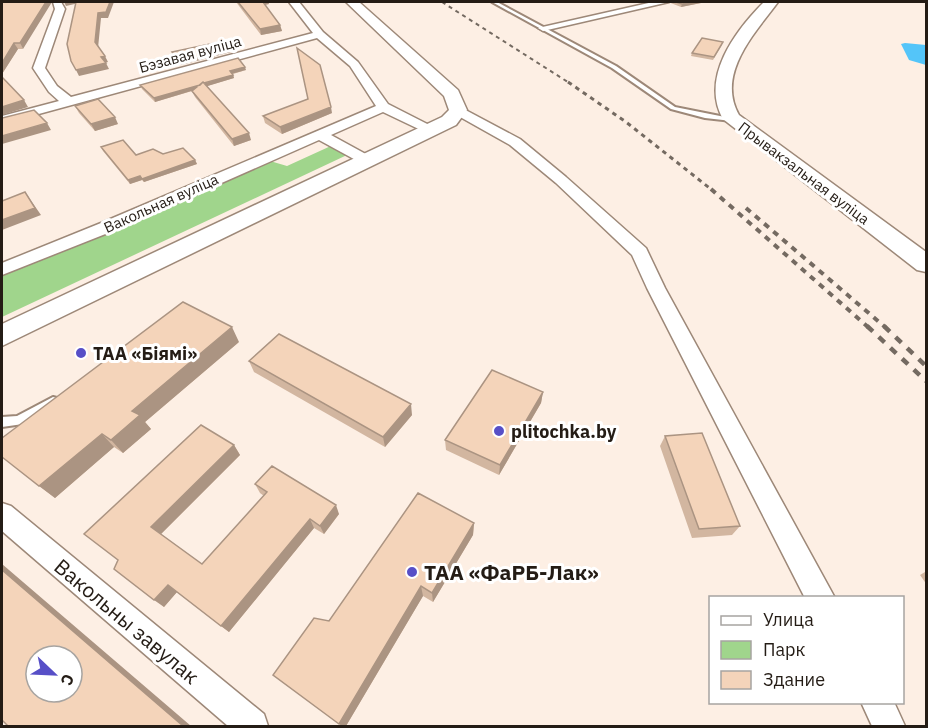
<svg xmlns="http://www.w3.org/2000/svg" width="928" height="728" font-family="'IBM Plex Sans',sans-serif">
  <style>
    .green { fill: #a0d58c }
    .water { fill: #54c5f9 }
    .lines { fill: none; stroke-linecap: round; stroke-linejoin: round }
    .lane-casing { stroke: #9d8878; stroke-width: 4 }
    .street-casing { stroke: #9d8878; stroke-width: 3 }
    .secondary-casing { stroke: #9d8878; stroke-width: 3 }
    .lane { fill: #fff; fill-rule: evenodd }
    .street { fill: #fff; fill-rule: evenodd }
    .secondary { fill: #fff; fill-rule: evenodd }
    .rail-far3 { stroke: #746a61; stroke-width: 2; stroke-dasharray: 4 4; stroke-linecap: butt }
    .rail-far2 { stroke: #746a61; stroke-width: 3; stroke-dasharray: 4.5 4.5; stroke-linecap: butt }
    .rail-far1 { stroke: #746a61; stroke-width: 4; stroke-dasharray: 6 6; stroke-linecap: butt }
    .rail { stroke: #746a61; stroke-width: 4.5; stroke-dasharray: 8 8; stroke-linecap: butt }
    .wall { fill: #d2b6a0 }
    .shaded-wall { fill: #ab9482 }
    .building { fill: #f4d4ba; stroke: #ab9482; stroke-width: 1.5; fill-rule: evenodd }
    .poi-dot { fill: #574fc7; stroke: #fff; stroke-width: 2 }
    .labels { text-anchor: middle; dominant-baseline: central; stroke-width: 6; stroke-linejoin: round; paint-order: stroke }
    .far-street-label { font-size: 15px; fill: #241c15; stroke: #fff }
    .poi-label { font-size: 18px; font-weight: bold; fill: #241c15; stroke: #fff; text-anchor: start }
    .near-poi-label { font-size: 21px; font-weight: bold; fill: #241c15; stroke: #fff; text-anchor: start }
    .near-street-label { font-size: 21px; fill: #241c15; stroke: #fff }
  </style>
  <rect width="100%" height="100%" fill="#fdefe4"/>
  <path class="green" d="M333,145L347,155L2,317V273L270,161L287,166Z"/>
  <path class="water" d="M905,43L926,45V65L909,60L901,44Z"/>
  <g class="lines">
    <g class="lane-casing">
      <path id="lane" d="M492,2H497L616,66L675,107L735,119L732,121L705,118L671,109L612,68Z
        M53,397L57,398L59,401L57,404L23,424L2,427V417L17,416Z"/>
    </g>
    <g class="street-casing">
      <path id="street" d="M53,2H61L65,9L45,68L57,86L71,97L313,33L289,2H299L323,32L358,62L388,104L439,130L437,133H427L383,112L331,135L373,158L375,161L373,164H363L319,140L113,231L2,275V263L101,223L376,106L350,66L317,38L2,124V116L59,101L49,92L33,68L55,9Z
        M653,2H669L543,31L538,28Z
        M458,106L520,139L566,177L646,248L665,288L835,598H805L647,288L632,255L556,183L510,145L453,113V107Z
        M2,503L11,506L264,714L268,726H228L2,531Z
        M861,702H894L905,726H872Z"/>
    </g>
    <g class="secondary-casing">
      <path id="secondary" d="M346,2H359L458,90L467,110L456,125L2,346V324L442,117L449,110L444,96Z
        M764,2H778C754,34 716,74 739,115L926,252V272L917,270L723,119C700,78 735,31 764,2Z"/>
    </g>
    <use href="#lane" class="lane"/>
    <use href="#street" class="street"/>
    <use href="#secondary" class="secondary"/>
    <path class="rail-far3" d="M442,2L571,84"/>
    <path class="rail-far2" d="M568,82L626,122L712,190"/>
    <path class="rail-far1" d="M711,189L868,327
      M746,208L885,327"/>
    <path class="rail" d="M867,326L926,381
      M884,326L926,366"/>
  </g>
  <path class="wall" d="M2,2L23,49H18L2,74Z
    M236,2H268L269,4L265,5L280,25L282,31L261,35Z
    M668,2H706L681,7Z
    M722,45L713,60L691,56L692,53Z
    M246,70L233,74L234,78L207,86L251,140L234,146L195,97L192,91L155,102L142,89L140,85Z
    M75,106L118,124L95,131L79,113Z
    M332,113L282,134L265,123L263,116Z
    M101,147L136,155L163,154L195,160L197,164L144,182L142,180L130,184L103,151Z
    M239,342L145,422L151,429L123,453L114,447L55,498L2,457Z
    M249,361L412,415L385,447L254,372Z
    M543,392L541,403L499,475L446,450L445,440Z
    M665,436L740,526L732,535L692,538L660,446Z
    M234,445L240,455L161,534L202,564L264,496L260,493L255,484L339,514L324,534L314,528L229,632L177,592L164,607L118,560Z
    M474,523L473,535L433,602L423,596L346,726H342L273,675L329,621Z
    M925,572H927V585L920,575Z"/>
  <path class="shaded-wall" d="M46,2H52L23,49L20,43Z
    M64,2H78L79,3L66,6Z
    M110,2H114L108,18H101L98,48L95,42L98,13Z
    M262,2H268L269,4L263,5Z
    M693,2H706L681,7L682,4Z
    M280,25L282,31L261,35L260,29Z
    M14,43L18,49L2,74V63Z
    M230,49L231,52L181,65L180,62Z
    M105,56L108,62L104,63L101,57Z
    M106,63L109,69L79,76L76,70Z
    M245,67L246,70L231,74L230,71Z
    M233,75L234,78L155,102L154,98Z
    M24,100L28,107L2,115V107Z
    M331,107L332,113L282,134L280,127Z
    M115,117L118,124L95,131L91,124Z
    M47,123L51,130L2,144V136Z
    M249,133L251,140L234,146L232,139Z
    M195,160L197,164L144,182L142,179Z
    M140,176L142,180L130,184L128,180Z
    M25,192L41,215L2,230V220Z
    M232,327L239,342L145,422L151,429L123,453L111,440L132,411Z
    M543,392L541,403L499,475L500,465Z
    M411,404L412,415L385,447L383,437Z
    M102,434L114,447L55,498L39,486Z
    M234,445L240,455L160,535L151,527Z
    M336,505L339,514L324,534L320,526Z
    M310,519L314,528L229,632L221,626Z
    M474,523L473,535L433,602L432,593Z
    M2,564L191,726H183L2,570Z
    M168,585L177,592L164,607L154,600Z
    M421,586L423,596L346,726H342L339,724Z"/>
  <path class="building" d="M2,2H46L20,43H14L2,63Z
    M76,2H110L106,12L98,13L95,42L105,56L101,57L106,63L76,70L71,61L67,44Z
    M238,2H263L280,25L260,29Z
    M676,2H693L682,4Z
    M702,38L723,42L714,57L692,53Z
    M224,41L230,49L180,62L172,52Z
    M297,48L320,65L331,107L280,127L263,116L308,99Z
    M238,58L245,67L230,71L233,75L204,83L203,82L200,85L154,98L140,85Z
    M2,77L24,100L2,107Z
    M203,82L249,133L232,139L192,91Z
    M98,99L115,117L91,124L75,106Z
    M34,110L47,123L2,136V118Z
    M123,140L136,155L153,149L163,154L183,148L195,160L142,179L140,176L128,180L101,147Z
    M25,192L35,208L2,220V201Z
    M183,302L232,327L132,411L140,415L111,440L102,434L39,486L2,457V438Z
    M279,334L411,404L383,437L249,361Z
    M492,370L543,392L500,465L445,440Z
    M201,425L234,445L151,527L202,564L267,492L255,484L272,466L336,505L320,526L310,519L221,626L168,585L154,600L114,569L118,560L84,534Z
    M702,433L740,526L699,529L665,436Z
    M418,493L474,523L432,593L421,586L339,724L273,675L314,618L329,621Z
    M2,570L183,726H8L2,720ZM36,656H72V692H36Z"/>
  <g class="poi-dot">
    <circle cx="81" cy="353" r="6"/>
    <circle cx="499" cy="431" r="6"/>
    <circle cx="412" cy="572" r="6"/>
  </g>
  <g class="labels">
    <g class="far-street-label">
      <text transform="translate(190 54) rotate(-15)">Бэзавая вуліца</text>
      <text transform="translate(804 173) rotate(37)">Прывакзальная вуліца</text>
      <text transform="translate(161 203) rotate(-24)">Вакольная вуліца</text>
    </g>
    <g class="poi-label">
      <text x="93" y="353">ТАА «Біямі»</text>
      <text x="511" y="431">plitochka.by</text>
    </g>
    <g class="near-poi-label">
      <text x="424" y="572">ТАА «ФаРБ-Лак»</text>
    </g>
    <g class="near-street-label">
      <text transform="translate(127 621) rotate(40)">Вакольны завулак</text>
    </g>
  </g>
  <rect width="928" height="728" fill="none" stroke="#241c15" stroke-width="6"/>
  <rect x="709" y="596" width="195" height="108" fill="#ffffff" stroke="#a7a4a1" stroke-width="1.5"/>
  <rect x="721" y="616" width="30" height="9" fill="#ffffff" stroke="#a7a4a1" stroke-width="1.5"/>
  <text x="763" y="626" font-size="18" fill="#241c15">Улица</text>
  <rect x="721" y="641" width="30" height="18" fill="#a0d58c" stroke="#a7a4a1" stroke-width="1.5"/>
  <text x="763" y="656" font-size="18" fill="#241c15">Парк</text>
  <rect x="721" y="671" width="30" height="18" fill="#f4d4ba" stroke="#a7a4a1" stroke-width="1.5"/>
  <text x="763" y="686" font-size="18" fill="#241c15">Здание</text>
  <g transform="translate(54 674) rotate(113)"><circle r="28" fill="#ffffff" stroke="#a7a4a1" stroke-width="1.5"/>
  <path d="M0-4.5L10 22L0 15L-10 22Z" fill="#574fc7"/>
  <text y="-9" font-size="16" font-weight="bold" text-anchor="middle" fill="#241c15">С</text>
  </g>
</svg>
